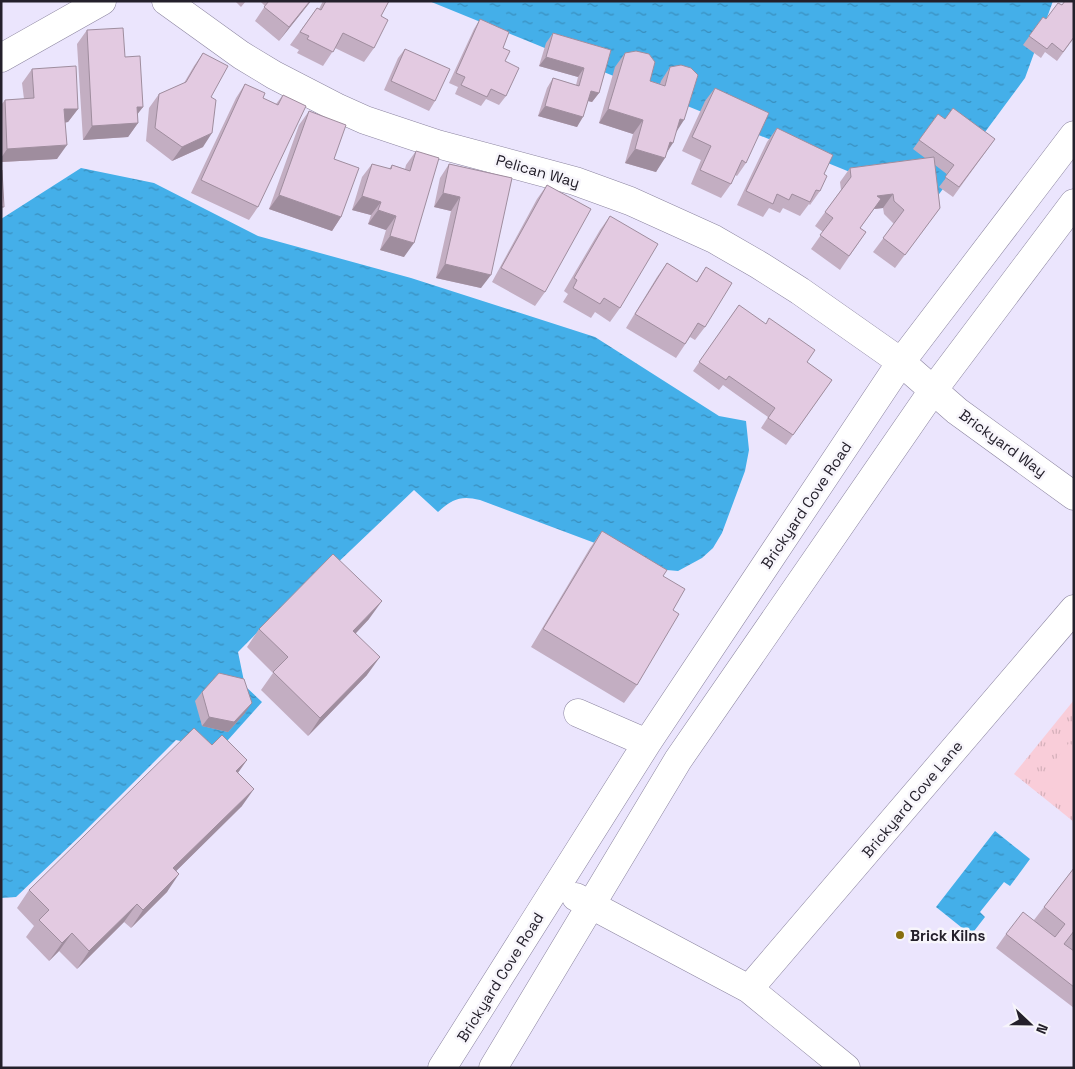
<svg xmlns="http://www.w3.org/2000/svg" width="1075" height="1069" font-family="'Space Grotesk',sans-serif">
  <style>
    .park { fill: url(#park-tufts) }
    .pitch { fill: #f9cdd9 }
    .water { fill: url(#water-ripples) }
    .lines { fill: none; stroke-linecap: round; stroke-linejoin: round }
    .minor-casing { stroke: #8b849f; stroke-width: 29 }
    .minor { stroke: #fff; stroke-width: 28 }
    .wall { fill: #c3aec2 }
    .shaded-wall { fill: #9f8d9e }
    .building { fill: #e3cae1; stroke: #9f8d9e }
    .poi-dot { fill: #886e0e; stroke: #f7f5fb; stroke-width: 2 }
    .labels { text-anchor: middle; dominant-baseline: central; stroke-width: 5; stroke-linejoin: round; paint-order: stroke }
    .street-label { font-size: 15px; fill: #24202b; stroke: #f7f5fb }
    .poi-label { font-size: 15px; font-weight: bold; fill: #24202b; stroke: #f7f5fb; text-anchor: start }
  </style>
  <defs>
    <pattern id="park-tufts" width="24" height="20" patternUnits="userSpaceOnUse" patternTransform="scale(1.25)"><rect width="24" height="20" fill="#f9cdd9"/><path d="M3 7l-1-3M5 7V3M7 7l1-3M15 17l-1-3M17 17v-4M19 17l1-3" fill="none" stroke="#d5b0ba"/></pattern>
    <pattern id="water-ripples" width="26" height="14" patternUnits="userSpaceOnUse" patternTransform="scale(1.25)"><rect width="26" height="14" fill="#44afe9"/><path d="M2 4q2-2 4 0t4 0M15 11q2-2 4 0t4 0" fill="none" stroke="#398ebd"/></pattern>
  </defs>
  <rect width="100%" height="100%" fill="#ebe5fd"/>
  <path class="park" d="M1074,700V822L1014,774Z"/>
  <path class="pitch" d="M1069,743L1074,746V805L1040,779Z"/>
  <path class="water" d="M429,1H1053L1025,78L931,205Z
    M81,168L154,183L258,236L411,278L595,337L719,416L746,421L749,450L745,471L722,533L713,548L702,558L678,571L667,570L480,500C461,495 452,499 438,512L414,490L331,569L322,567L238,652L245,686L262,702L219,750L176,740L80,836L16,897L1,898V219Z
    M995,831L1030,859L1010,886L1004,882L980,912L985,917L971,935L936,907Z"/>
  <g class="lines">
    <g class="minor-casing">
      <path id="minor" d="M166,1L241,55L274,75L336,107L365,120L437,144L575,181L630,201L714,239L759,265L800,291L901,362L957,411L1074,496
        M1,58L102,1
        M578,713L647,743
        M576,897L749,989L846,1068
        M749,989L1074,609
        M442,1068L647,743L901,362L1074,135
        M493,1068L678,760L934,389L1074,203"/>
    </g>
    <use href="#minor" class="minor"/>
  </g>
  <path class="wall" d="M235,1H246L241,7Z
    M260,1H311L279,41L255,21L265,6Z
    M323,1H389L381,16L374,48L364,62L335,48L323,66L297,53L299,50L290,45L317,8L319,9Z
    M1062,5L1074,38L1057,61L1045,52L1041,58L1023,45L1043,17L1046,19Z
    M480,19L503,48L505,61L506,96L499,105L486,99L481,106L455,94L458,87L449,83L474,29Z
    M87,30L125,57L143,107L137,114L138,123L128,137L83,140L77,44Z
    M553,33L611,50L599,93L592,102L588,101L577,127L538,116L547,88L553,78L576,85L578,77L539,66L546,43Z
    M405,49L435,101L429,111L384,90L398,58Z
    M203,53L211,97L203,147L172,161L146,141L149,108L159,94L184,83L194,66Z
    M625,53L650,81L660,84L661,81L670,67L677,130L667,152L656,172L625,163L633,134L599,123L615,67Z
    M32,69L78,109L68,122L65,123L57,159L1,162V105L5,100L24,99L22,83Z
    M245,84L263,98L276,104L283,95L258,207L249,220L191,193L236,98Z
    M715,88L746,163L737,176L735,175L731,184L721,198L691,184L701,160L682,151L705,101Z
    M309,111L334,159L341,217L332,231L269,209L299,125Z
    M938,114L945,119L995,139L953,197L939,187L948,175L935,165L940,208L895,268L873,252L894,224L884,214L883,208L874,209L860,228L866,232L840,270L811,249L823,232L815,226L841,190L840,182L850,168L925,158L913,149Z
    M777,128L824,174L820,191L810,205L809,204L800,216L783,208L780,213L769,208L763,217L737,205L767,142Z
    M416,151L404,257L380,250L386,230L368,224L371,215L352,210L362,177L372,164L389,169L392,165L405,169L406,165Z
    M449,164L512,178L481,288L436,278L451,211L434,207L440,178Z
    M547,185L545,292L535,306L492,282L537,199Z
    M610,216L620,308L610,322L595,312L591,318L563,302L568,294L564,291L600,230Z
    M667,263L696,282L706,267L705,327L695,340L690,337L676,358L626,328L657,277Z
    M739,305L807,362L832,380L786,445L761,428L768,417L723,385L719,390L693,371Z
    M602,531L663,576L673,610L637,685L624,703L531,647L590,548Z
    M369,619L356,633L367,675L308,736L261,690L273,673L247,647L259,629Z
    M202,692L245,713L228,732L202,726L195,701Z
    M212,745L247,760L238,773L242,806L176,871L167,892L131,928L124,922L77,969L59,951L49,961L26,937L34,926L17,908L29,890Z
    M1074,868V1008L996,948L1006,934L1034,920Z"/>
  <path class="shaded-wall" d="M310,1H311L279,41L289,27Z
    M546,57L584,68L578,77L539,66Z
    M591,91L599,93L592,102L584,100Z
    M545,106L583,117L577,127L538,116Z
    M137,107H143L133,120Z
    M64,109H78L68,122L55,123Z
    M608,109L643,120L633,134L599,123Z
    M680,119L684,120L675,134Z
    M138,123L128,137L83,140L92,126Z
    M212,133L203,147L172,161L182,147Z
    M670,142L673,143L664,157Z
    M67,145L57,159L1,162V158L7,149Z
    M635,149L665,158L656,172L625,163Z
    M443,193L460,197L451,211L434,207Z
    M893,194L883,208L874,209L877,196Z
    M279,195L341,217L332,231L269,209Z
    M362,196L381,202L371,215L352,210Z
    M378,210L396,216L386,230L368,224Z
    M390,236L414,243L404,257L380,250Z
    M445,264L491,275L481,288L436,278Z
    M382,601L369,619L341,649L353,631Z
    M380,657L367,675L308,736L320,718Z
    M252,703L245,713L228,732L202,726L209,717Z
    M247,760L234,778L236,771Z
    M254,789L242,806L161,886L173,868Z
    M179,874L167,892L131,928L143,910Z
    M137,904L124,922L77,969L89,951Z
    M72,933L59,951L49,961L62,943Z"/>
  <path class="building" d="M269,1H310L289,27L264,7Z
    M326,1H389L381,16L388,20L374,48L343,33L333,52L307,39L309,36L300,32L317,8L321,10Z
    M1065,1H1074V37L1063,52L1052,43L1047,49L1029,36L1043,17L1046,19L1058,3L1062,5Z
    M480,19L509,32L503,48L510,51L505,61L519,68L506,96L491,89L487,97L461,85L465,77L456,73Z
    M123,28L125,57L140,56L143,107H137L138,123L92,126L87,30Z
    M553,33L611,50L599,93L591,91L583,117L545,106L553,78L579,86L584,68L546,57Z
    M405,49L450,69L435,101L391,81Z
    M636,51L649,54L655,62L650,81L665,86L670,67L681,65L691,68L698,75L684,120L680,119L673,143L670,142L665,158L635,149L643,120L608,109L625,53Z
    M203,53L228,66L211,97L216,100L212,133L182,147L155,128L159,94L186,82Z
    M76,66L78,109H64L67,145L7,149L5,100L34,98L32,69Z
    M245,84L265,93L263,98L278,105L283,95L306,106L258,207L201,180Z
    M715,88L769,113L746,163L742,160L731,184L700,170L711,146L692,137Z
    M953,108L995,139L959,187L945,177L954,165L919,140L938,114L945,119Z
    M309,111L346,125L334,159L359,168L341,217L279,195Z
    M777,128L833,155L824,174L827,176L820,191L816,190L810,202L792,194L789,200L777,194L773,204L746,191Z
    M416,151L439,158L414,243L390,236L396,216L378,210L381,202L362,196L372,164L391,169L392,165L410,171Z
    M934,157L940,208L905,255L883,238L904,210L894,201L893,194L877,196L881,199L860,228L866,232L849,256L820,235L833,218L825,212L851,177L850,168Z
    M449,164L512,178L491,275L445,264L460,197L443,193Z
    M1,170H2L4,207H1Z
    M547,185L591,209L545,292L501,268Z
    M610,216L658,244L620,308L604,298L600,304L573,288L577,280L574,278Z
    M667,263L697,282L706,267L732,283L705,327L698,323L685,344L635,314Z
    M739,305L766,324L769,318L815,350L807,362L832,380L793,435L768,418L775,408L729,376L726,380L699,362Z
    M602,531L667,570L663,576L685,589L673,610L679,614L637,685L543,629Z
    M333,554L382,601L353,631L380,657L320,718L273,672L288,657L259,629Z
    M219,673L244,679L252,703L234,722L209,717L202,692Z
    M194,728L212,745L222,735L247,760L236,771L254,789L173,868L179,874L143,910L137,904L89,951L72,933L62,943L39,920L49,910L29,890Z
    M1074,868V931L1064,944L1074,951V987L1006,934L1023,912L1055,937L1065,924L1044,907Z"/>
  <circle class="poi-dot" cx="900" cy="935" r="5"/>
  <g class="labels">
    <g class="street-label">
      <text transform="translate(538 171) rotate(16)">Pelican Way</text>
      <text transform="translate(1003 443) rotate(36)">Brickyard Way</text>
      <text transform="translate(806 505) rotate(-56)">Brickyard Cove Road</text>
      <text transform="translate(912 799) rotate(-50)">Brickyard Cove Lane</text>
      <text transform="translate(500 977) rotate(-58)">Brickyard Cove Road</text>
    </g>
    <g class="poi-label">
      <text x="910" y="935">Brick Kilns</text>
    </g>
  </g>
  <rect width="1075" height="1069" fill="none" stroke="#24202b" stroke-width="5"/>
  <g transform="translate(1030 1024) rotate(112)" stroke="#f7f5fb" stroke-width="4" paint-order="stroke">
  <path d="M0-4L9 19L0 12L-9 19Z" fill="#24202b"/>
  <text y="-8" font-size="14" font-weight="bold" text-anchor="middle" fill="#24202b">N</text>
  </g>
</svg>
